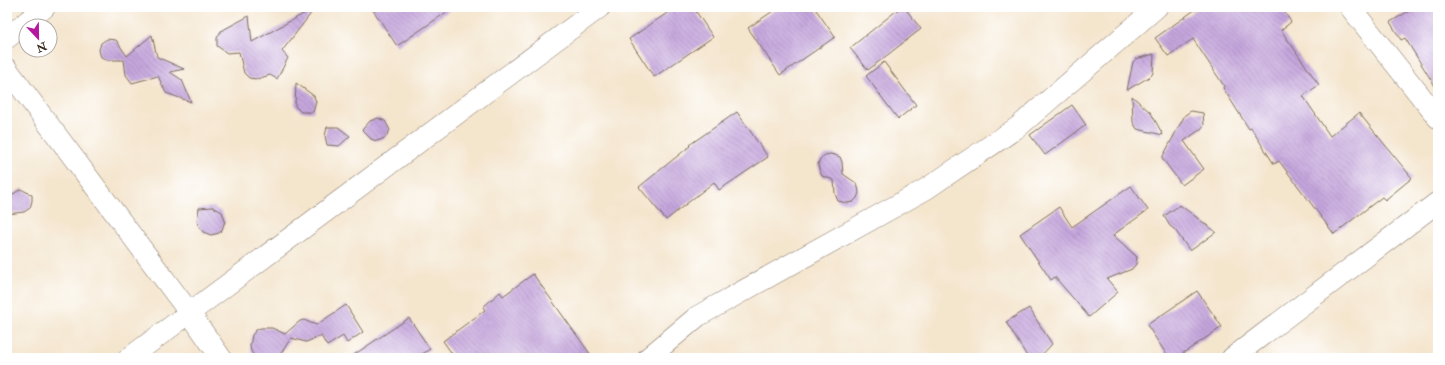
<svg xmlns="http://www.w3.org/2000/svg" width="1445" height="365" font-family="'IM FELL Double Pica',serif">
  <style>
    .building { fill: url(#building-back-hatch) }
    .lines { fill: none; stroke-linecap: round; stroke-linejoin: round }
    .street-casing { stroke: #7c6b5b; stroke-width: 22 }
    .street { stroke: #fff; stroke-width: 21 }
  </style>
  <defs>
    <pattern id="building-back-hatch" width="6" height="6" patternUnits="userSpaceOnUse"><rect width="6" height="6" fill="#c5a6dd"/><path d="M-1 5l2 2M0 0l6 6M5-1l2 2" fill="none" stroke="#a187b3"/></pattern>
  </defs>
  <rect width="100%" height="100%" fill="#fff"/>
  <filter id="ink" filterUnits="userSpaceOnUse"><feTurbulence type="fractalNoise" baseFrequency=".025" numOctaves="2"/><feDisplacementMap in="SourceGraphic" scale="8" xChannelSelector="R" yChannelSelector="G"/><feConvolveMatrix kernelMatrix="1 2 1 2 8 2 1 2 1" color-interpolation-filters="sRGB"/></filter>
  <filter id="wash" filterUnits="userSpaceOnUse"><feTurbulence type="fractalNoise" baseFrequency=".012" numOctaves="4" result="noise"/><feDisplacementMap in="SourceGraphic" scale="16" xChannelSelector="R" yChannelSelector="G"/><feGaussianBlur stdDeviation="0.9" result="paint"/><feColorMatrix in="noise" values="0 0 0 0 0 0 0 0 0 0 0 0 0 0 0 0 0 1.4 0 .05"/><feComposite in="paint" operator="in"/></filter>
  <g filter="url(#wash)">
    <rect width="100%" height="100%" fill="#f4e5cd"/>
    <g id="blocks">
      <path class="building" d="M316,7L282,51L288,58L277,79L270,75L257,79L249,78L244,73L239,52L227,53L217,46V38L221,31L249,16L252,42Z
        M371,7H454L397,46Z
        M676,7H693L713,37L654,77L629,39Z
        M779,7H814L835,37L780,75L748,28Z
        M901,7H904L921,29L868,70L850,48Z
        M1199,7H1281L1291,22L1281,30L1319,85L1303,96L1330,136L1359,113L1412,178L1385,200L1382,197L1334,234L1279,161L1274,164L1251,128L1249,129L1223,88L1224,86L1193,39L1168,56L1155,38Z
        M1416,7H1438V91L1405,38L1401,40L1390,22Z
        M152,35L157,57L184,69L170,72L182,80L191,102L166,93L158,76L132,83L126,75L124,60H107L101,57L100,54L99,50L101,43L107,39L116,40L127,56Z
        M1154,54L1153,73L1151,76L1127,90L1133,62L1136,59Z
        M884,62L916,105L898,119L866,76Z
        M296,83L314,96L316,102L313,112H301L295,106Z
        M1132,96L1151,113L1163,135L1137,129L1133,122Z
        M1072,105L1086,125L1045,155L1030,135Z
        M1191,111L1203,113L1204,125L1201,129L1184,141L1204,169L1182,185L1162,158L1185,115Z
        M737,112L768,157L719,190L714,182L666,220L639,187L690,146L689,145Z
        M378,118L385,121L390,130L385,138L377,141L371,139L362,130L370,121Z
        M327,127H338L350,136L339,146L327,145L325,136Z
        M830,154L835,155L840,157L842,162L843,174L856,183L858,187L859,193L857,198L853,202L847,203L838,201L835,194L834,180L822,176L819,169L818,164L820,159L825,155Z
        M1131,186L1148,210L1113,235L1137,257L1136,264L1132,269L1107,279L1118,292L1089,317L1055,277L1051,280L1020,234L1059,207L1072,227Z
        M21,189L32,195V201L30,208L24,212L7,214V210L11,197L13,194Z
        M1180,205L1216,232L1190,251L1175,230L1170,226L1164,216Z
        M213,207L222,212L225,221L222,230L219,233L211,235L203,232L198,225L197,221L199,208Z
        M533,274L593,358H455L443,341L485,310L483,307L500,292L503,296Z
        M1197,291L1222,327L1176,358H1169L1147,325Z
        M346,305L363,332L347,343L343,336L327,346L321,336L306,342L291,338L278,358H255L251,351L250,346L252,335L256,330L261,328H272L285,334L300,321L304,320L316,325Z
        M1029,308L1052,344L1039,358H1028L1006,322Z
        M409,318L430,349L416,358H349Z"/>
    </g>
  </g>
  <g filter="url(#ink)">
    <use href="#blocks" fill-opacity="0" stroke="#7c6b5b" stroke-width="1"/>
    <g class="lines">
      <g class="street-casing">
        <path id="street" d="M1350,7L1438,118
          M7,38L45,7
          M7,69L189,312L221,358
          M129,358L600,7
          M648,358L698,316L926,189L1018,127L1157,7
          M1232,358L1438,202"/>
      </g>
      <use href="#street" class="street"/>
    </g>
  </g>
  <rect width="1445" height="365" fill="none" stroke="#fff" stroke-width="24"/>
  <g transform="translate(38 38) rotate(158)"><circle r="19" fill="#ffffff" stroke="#b1aaa5"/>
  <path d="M0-3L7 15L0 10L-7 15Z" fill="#b5179e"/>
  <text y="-6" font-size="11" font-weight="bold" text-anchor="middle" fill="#3b2a1e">N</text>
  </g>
</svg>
